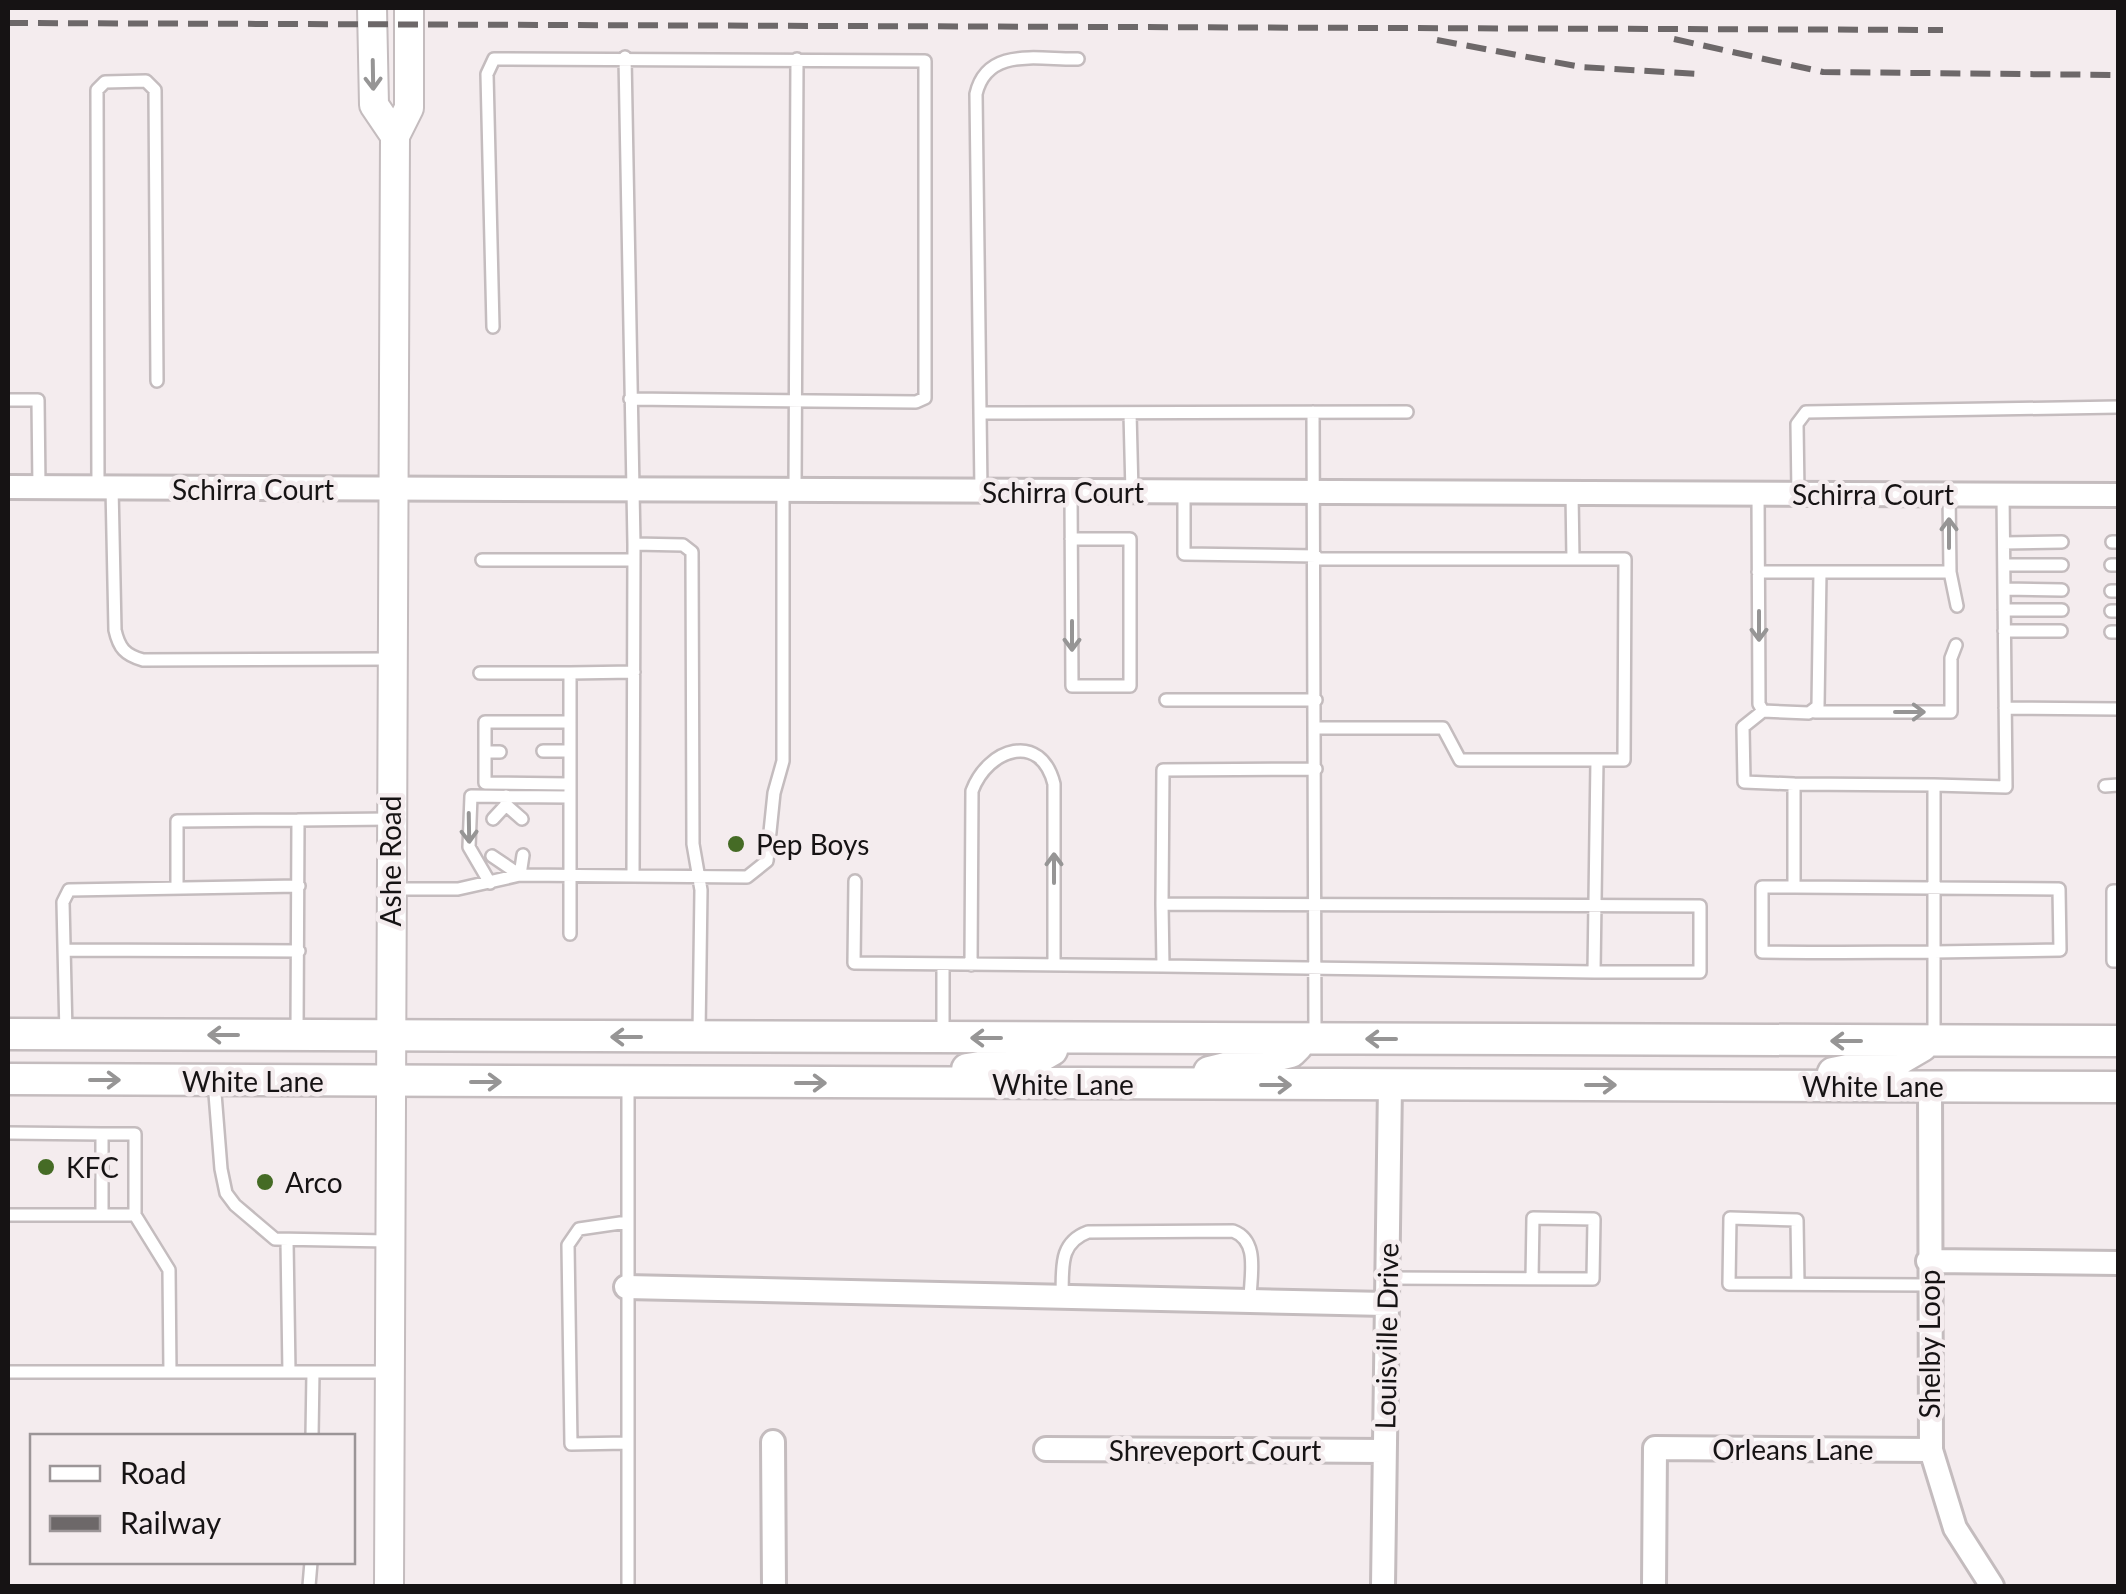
<svg xmlns="http://www.w3.org/2000/svg" width="2126" height="1594" font-family="Lato,sans-serif">
  <style>
    .lines { fill: none; stroke-linecap: round; stroke-linejoin: round }
    .service-casing { stroke: #c4bcbe; stroke-width: 16 }
    .minor-casing { stroke: #c4bcbe; stroke-width: 28 }
    .tertiary-casing { stroke: #c4bcbe; stroke-width: 32 }
    .secondary-casing { stroke: #c4bcbe; stroke-width: 35 }
    .service { stroke: #fff; stroke-width: 11 }
    .minor { stroke: #fff; stroke-width: 22 }
    .tertiary { stroke: #fff; stroke-width: 28 }
    .secondary { stroke: #fff; stroke-width: 30 }
    .rail { stroke: #6d6869; stroke-width: 6; stroke-dasharray: 20 10; stroke-linecap: butt }
    .oneway { stroke: #969595 }
    .poi-dot { fill: #456b25; stroke: #f4ecee; stroke-width: 4 }
    .labels { text-anchor: middle; dominant-baseline: central; stroke-width: 9; stroke-linejoin: round; paint-order: stroke }
    .street-label { font-size: 28px; fill: #161314; stroke: #f4ecee }
    .poi-label { font-size: 28px; fill: #161314; stroke: #f4ecee; text-anchor: start }
  </style>
  <rect width="100%" height="100%" fill="#f4ecee"/>
  <g class="lines">
    <g class="service-casing">
      <path id="service" d="M625,57L634,544L683,545L692,552L693,844L701,890L699,1033
        M493,327L487,74L494,59L925,61V398L916,402L630,399
        M8,400H38L39,487
        M1313,412L1315,1035
        M980,413L1407,412
        M1130,413L1132,492
        M98,487L97,90L105,82L146,81L155,90L157,381
        M112,487L115,630C119,648 125,655 143,660L390,659
        M795,491L797,59
        M981,491L976,94C987,46 1039,60 1078,59
        M1071,492L1072,686H1130V539H1071
        M1184,492V554L1316,556
        M1572,493L1573,559
        M1758,493L1759,704L1763,711L1809,713L1818,706L1820,572
        M1798,493L1797,424L1806,412L2118,407
        M1949,493L1950,572L1957,606
        M2112,542H2118
        M2004,543L2062,542
        M482,560H634
        M2004,565H2062
        M2111,565H2118
        M1758,572H1950
        M2004,589L2062,590
        M2111,591H2118
        M2004,610H2062
        M2111,611H2118
        M2004,631H2061
        M2111,632H2118
        M480,673H570
        M1166,700H1316
        M2005,708L2118,709
        M1763,711L1743,727L1744,782L1794,784
        M1815,712H1951V658L1956,645
        M1316,728H1443L1460,760H1624L1625,559H1316
        M543,751H570
        M485,752H500
        M569,784L485,783V722H570
        M1934,785L2006,787L2003,494
        M2105,786L2118,785
        M506,796V805L522,819
        M493,819L506,805
        M492,856L520,875
        M520,875L523,855
        M633,875L634,544
        M855,881L854,963L1163,966
        M490,883L469,847L471,796L569,797
        M177,887V821L298,820
        M1794,887L2059,889L2060,950C1961,952 1861,953 1762,952V887H1794V784L1934,785C1934,869 1934,953 1934,1037
        M394,889H458L520,875L747,877L767,861L774,793L783,761V491
        M2118,891H2113V961H2118
        M1162,904L1163,770L1316,769
        M570,934V673L634,672
        M64,950L299,951
        M971,965L972,791C988,748 1041,731 1054,784V965
        M1594,972L1163,966L1162,904L1700,906V972H1594L1597,760
        M297,1033L298,820L390,819
        M66,1034L63,902L69,890L299,886
        M943,1035V964
        M214,1081L221,1169L226,1193L235,1205L275,1239L388,1241
        M628,1082V1586
        M8,1133L102,1134V1214
        M102,1134H135V1215
        M8,1215H135L169,1270L170,1372
        M627,1222L579,1229L568,1245L571,1444L627,1443
        M287,1241L289,1372
        M1387,1278L1593,1279L1594,1219L1533,1218L1532,1279
        M1798,1284L1797,1220L1730,1218L1729,1284L1928,1285
        M1062,1297C1063,1269 1058,1243 1088,1232L1233,1231C1260,1241 1250,1276 1250,1301
        M8,1372H389
        M312,1436L313,1372
        M309,1586L311,1562"/>
    </g>
    <g class="minor-casing">
      <path id="minor" d="M8,487L2118,495
        M1930,1086L1931,1450L1955,1528L1992,1586
        M1928,1261L2118,1263
        M626,1287L1386,1304
        M773,1442L774,1586
        M1046,1449L1384,1451
        M1383,1586L1390,1085
        M1654,1586L1655,1448L1931,1450"/>
    </g>
    <g class="tertiary-casing">
      <path id="tertiary" d="M372,8L374,105L395,136
        M389,1586L395,136L409,108V8"/>
    </g>
    <g class="secondary-casing">
      <path id="secondary" d="M8,1034L2118,1041
        M967,1069L1038,1058L1052,1050L1056,1038
        M1209,1072L1291,1052L1297,1046
        M1833,1073L1898,1060L1922,1046
        M8,1079L2118,1087"/>
    </g>
    <use href="#service" class="service"/>
    <use href="#minor" class="minor"/>
    <use href="#tertiary" class="tertiary"/>
    <use href="#secondary" class="secondary"/>
    <path class="rail" d="M8,23L1943,30
      M1674,39L1823,72L2118,75
      M1437,40L1581,67L1700,74"/>
  </g>
  <defs><path id="oneway-shaft" d="M-6 0H5M1.5-3L5.5 0L1.5 3" fill="none" stroke-width="1.6" stroke-linecap="round" stroke-linejoin="round" transform="scale(2.5)"/></defs>
  <g class="oneway">
    <use href="#oneway-shaft" transform="translate(373 75) rotate(89)"/>
    <use href="#oneway-shaft" transform="translate(1949 533) rotate(-90)"/>
    <use href="#oneway-shaft" transform="translate(1759 626) rotate(90)"/>
    <use href="#oneway-shaft" transform="translate(1072 636) rotate(90)"/>
    <use href="#oneway-shaft" transform="translate(1910 712)"/>
    <use href="#oneway-shaft" transform="translate(469 828) rotate(89)"/>
    <use href="#oneway-shaft" transform="translate(1054 868) rotate(-90)"/>
    <use href="#oneway-shaft" transform="translate(223 1035) rotate(-180)"/>
    <use href="#oneway-shaft" transform="translate(626 1037) rotate(-180)"/>
    <use href="#oneway-shaft" transform="translate(986 1038) rotate(-180)"/>
    <use href="#oneway-shaft" transform="translate(1381 1039) rotate(-180)"/>
    <use href="#oneway-shaft" transform="translate(1846 1041) rotate(-180)"/>
    <use href="#oneway-shaft" transform="translate(105 1080)"/>
    <use href="#oneway-shaft" transform="translate(486 1082)"/>
    <use href="#oneway-shaft" transform="translate(811 1083)"/>
    <use href="#oneway-shaft" transform="translate(1276 1085)"/>
    <use href="#oneway-shaft" transform="translate(1601 1085)"/>
  </g>
  <g class="poi-dot">
    <circle cx="736" cy="844" r="10"/>
    <circle cx="46" cy="1167" r="10"/>
    <circle cx="265" cy="1182" r="10"/>
  </g>
  <g class="labels">
    <g class="street-label">
      <text x="253" y="489">Schirra Court</text>
      <text x="1063" y="492">Schirra Court</text>
      <text x="1873" y="494">Schirra Court</text>
      <text transform="translate(390 861) rotate(-90)">Ashe Road</text>
      <text x="253" y="1081">White Lane</text>
      <text x="1063" y="1084">White Lane</text>
      <text x="1873" y="1086">White Lane</text>
      <text transform="translate(1386 1336) rotate(-89)">Louisville Drive</text>
      <text transform="translate(1929 1344) rotate(-90)">Shelby Loop</text>
      <text x="1793" y="1449">Orleans Lane</text>
      <text x="1215" y="1450">Shreveport Court</text>
    </g>
    <g class="poi-label">
      <text x="756" y="844">Pep Boys</text>
      <text x="66" y="1167">KFC</text>
      <text x="285" y="1182">Arco</text>
    </g>
  </g>
  <rect width="2126" height="1594" fill="none" stroke="#161314" stroke-width="20"/>
  <rect x="30" y="1434" width="325" height="130" fill="#f4ecee" stroke="#9b9597" stroke-width="2.5"/>
  <rect x="50" y="1466" width="50" height="15" fill="#ffffff" stroke="#9b9597" stroke-width="2.5"/>
  <text x="120" y="1484" font-size="30" fill="#161314">Road</text>
  <rect x="50" y="1516" width="50" height="15" fill="#6d6869" stroke="#9b9597" stroke-width="2.5"/>
  <text x="120" y="1534" font-size="30" fill="#161314">Railway</text>
</svg>
